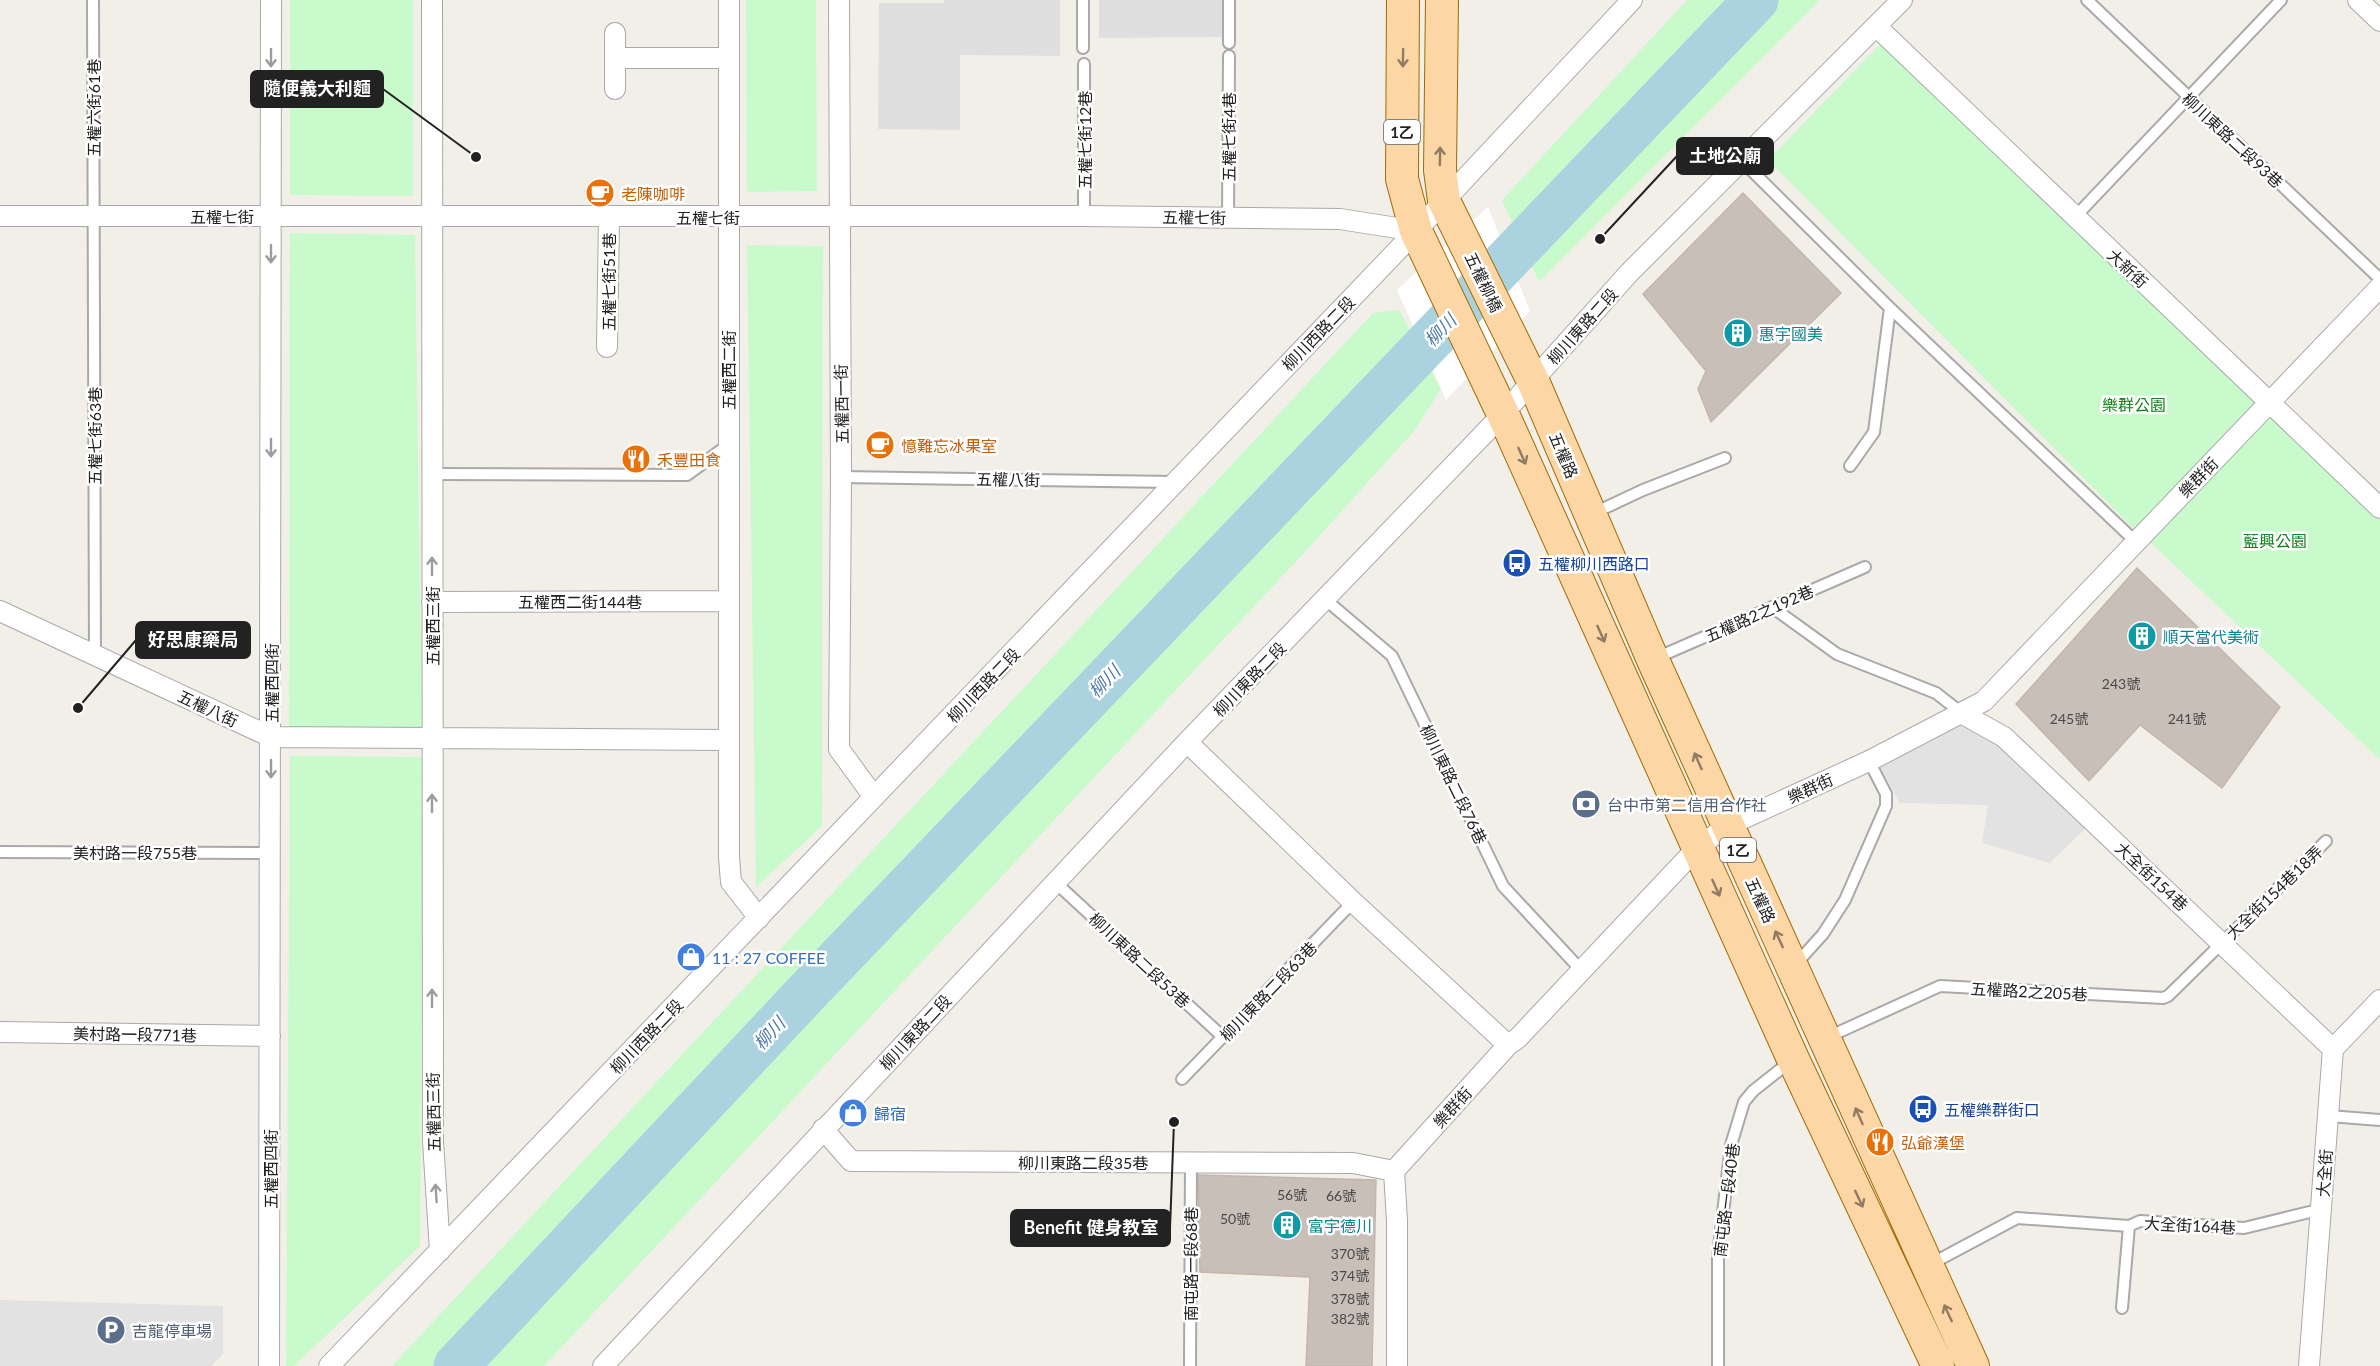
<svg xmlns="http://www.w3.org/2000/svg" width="2380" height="1366" font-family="Lato,'Noto Sans TC',sans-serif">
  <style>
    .residential { fill: #e0dfdf }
    .park { fill: #c8facc }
    .parking { fill: #e2e2e2 }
    .pier { fill: #fff }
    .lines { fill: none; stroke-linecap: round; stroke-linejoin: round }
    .river { stroke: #aad3df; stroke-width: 45 }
    .building { fill: #c7bfb8; stroke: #c4b6ab; stroke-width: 1.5 }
    .lane-casing { stroke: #a9a9a9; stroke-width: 14 }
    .street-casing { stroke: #a9a9a9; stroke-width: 22 }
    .primary-casing { stroke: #a06b00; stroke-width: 34 }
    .lane { stroke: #fff; stroke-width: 10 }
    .street { stroke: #fff; stroke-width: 20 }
    .primary { stroke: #fcd6a4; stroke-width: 32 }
    .oneway { stroke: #9c9c9c }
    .oneway2 { stroke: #8f7c63 }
    .labels { text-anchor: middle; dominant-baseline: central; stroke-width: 5; stroke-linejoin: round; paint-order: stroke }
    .number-label { font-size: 14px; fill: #4b4948 }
    .shield { fill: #fff; stroke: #646464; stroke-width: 1.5 }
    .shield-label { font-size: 15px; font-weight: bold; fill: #222 }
    .street-label { font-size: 16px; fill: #222; stroke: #fff }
    .food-label { font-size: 16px; fill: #c56008; stroke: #fff; text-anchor: start }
    .culture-label { font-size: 16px; fill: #0d838f; stroke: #fff; text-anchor: start }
    .park-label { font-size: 16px; fill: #0c8416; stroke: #fff }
    .transit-label { font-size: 16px; fill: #164399; stroke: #fff; text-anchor: start }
    .service-label { font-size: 16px; fill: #4e5e75; stroke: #fff; text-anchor: start }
    .shop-label { font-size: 16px; fill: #366cbe; stroke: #fff; text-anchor: start }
    .water-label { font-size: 18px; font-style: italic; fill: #4a7aab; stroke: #fff }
    .leader { fill: none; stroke: #222; stroke-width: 2 }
    .callout-dot { fill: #222; stroke: #fff; stroke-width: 2 }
    .callout { fill: #222; stroke: #222; stroke-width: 2 }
    .callout-label { font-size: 18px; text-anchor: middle; font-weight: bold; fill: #fff }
  </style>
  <rect width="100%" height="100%" fill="#f2efe9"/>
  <path class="residential" d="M944,0H1060V56L960,55V130L878,129L879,3H943Z
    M1099,0H1225V37L1099,38Z"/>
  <path class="park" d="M290,0H413V196L290,195Z
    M746,0H816L817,191L747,192Z
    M1687,0H1820L1539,282L1502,200Z
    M1884,40L2260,402L2136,531L1768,160Z
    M290,233L415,235L422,729L289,728Z
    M747,245L823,246L822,826L756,887Z
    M1399,310L1441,389L1415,430L1304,553L544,1366H392L1373,313Z
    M2271,414L2380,519V760L2148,540Z
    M290,756L423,757L420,1246L294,1366H286Z"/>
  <path class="parking" d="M1962,720L2001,740L2087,827L2050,863L1982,843L1988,805L1900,803L1878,764Z
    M0,1300L223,1306V1354L211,1366H0Z"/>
  <path class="pier" d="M1488,207L1530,311L1446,400L1397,290Z"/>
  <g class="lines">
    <path class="river" d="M456,1366L812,987L1756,0"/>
  </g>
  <path class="building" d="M1743,193L1841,293L1711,422L1698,389L1706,371L1643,294Z
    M2137,568L2280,707L2222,788L2140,725L2089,781L2016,704Z
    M1198,1175L1376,1180L1372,1366H1306L1310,1277L1200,1272Z"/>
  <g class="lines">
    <g class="lane-casing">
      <path id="lane" d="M93,0L95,656
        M1083,0V48
        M2087,0L2380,279
        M1229,43V0
        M1084,64V216
        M1743,162L1890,308L2136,542
        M1228,218L1229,56
        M2074,218L2281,0
        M1850,466L1874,432L1890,308
        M432,474L687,475L728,445
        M841,477L1174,482
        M1592,514L1643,490L1725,458
        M1326,600L1392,656L1503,886L1582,971
        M1772,607L1837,654L1936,693L1963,714
        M1656,658L1865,567
        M0,852L270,853
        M1056,883L1223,1037
        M1795,965L1823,934L1845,900L1886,806V794L1869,761
        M1826,1038L1940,986L2163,998L2168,996L2326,841
        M1182,1079L1353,902
        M2329,1116L2380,1120
        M1929,1265L2017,1218L2129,1226L2140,1221L2244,1228L2322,1209
        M2122,1308L2129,1226
        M1190,1366L1191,1163
        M1718,1366V1255L1731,1145L1744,1102L1753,1091L1791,1061"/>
    </g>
    <g class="street-casing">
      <path id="street" d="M432,0L433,1141L440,1251
        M729,0V857L731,882L759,918
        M839,0L841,477L839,749L874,797
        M2358,0L2380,21
        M1877,27L2380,508
        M615,33V89
        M615,58H729
        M0,216H1084L1340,219L1416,231
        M607,347L609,217
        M432,602L727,601
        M0,611L271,737L727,740
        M1963,714L2004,737L2333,1049
        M1187,742L1353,902L1508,1045
        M0,1032L270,1036
        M823,1129L851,1161L1353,1163L1394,1171
        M269,1366L271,0
        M329,1366L1416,231L1632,0
        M603,1366L1187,742L1503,414L1629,273L1902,0
        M1397,1366V1221L1394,1171L1508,1045L1518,1038L1697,848L1727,826L1869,761L1984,701L2380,287
        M2309,1366L2333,1049L2380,1000"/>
    </g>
    <g class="primary-casing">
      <path id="primary" d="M1403,0L1402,179L1416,231L1503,414L1793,1059L1938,1366
        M1442,0L1440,170L1444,201L1533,381L1653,660L1973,1366"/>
    </g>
    <use href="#lane" class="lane"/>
    <use href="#street" class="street"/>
    <use href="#primary" class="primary"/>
  </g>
  <defs><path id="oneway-shaft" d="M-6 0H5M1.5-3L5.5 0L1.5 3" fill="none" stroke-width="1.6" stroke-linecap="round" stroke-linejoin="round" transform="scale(1.5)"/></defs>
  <g class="oneway">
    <use href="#oneway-shaft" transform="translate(271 58) rotate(90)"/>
    <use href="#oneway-shaft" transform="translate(271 254) rotate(90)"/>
    <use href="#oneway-shaft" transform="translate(271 448) rotate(90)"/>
    <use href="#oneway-shaft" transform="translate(432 566) rotate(-90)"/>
    <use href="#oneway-shaft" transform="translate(271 769) rotate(90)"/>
    <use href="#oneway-shaft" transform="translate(432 803) rotate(-90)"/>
    <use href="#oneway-shaft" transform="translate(432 998) rotate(-90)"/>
    <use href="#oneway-shaft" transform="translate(436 1193) rotate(-94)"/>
  </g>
  <g class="oneway2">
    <use href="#oneway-shaft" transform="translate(1403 58) rotate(91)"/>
    <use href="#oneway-shaft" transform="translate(1440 156) rotate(-89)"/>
    <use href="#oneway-shaft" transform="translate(1522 456) rotate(66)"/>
    <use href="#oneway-shaft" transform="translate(1601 634) rotate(66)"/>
    <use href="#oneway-shaft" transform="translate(1698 761) rotate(-114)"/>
    <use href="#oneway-shaft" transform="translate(1716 888) rotate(66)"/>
    <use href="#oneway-shaft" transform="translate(1779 939) rotate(-115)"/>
    <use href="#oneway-shaft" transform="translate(1859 1116) rotate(-114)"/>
    <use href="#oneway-shaft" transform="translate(1859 1199) rotate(65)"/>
    <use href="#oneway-shaft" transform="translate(1948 1313) rotate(-115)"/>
  </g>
  <defs>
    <g id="cafe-disc" transform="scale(1.5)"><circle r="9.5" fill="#e8710a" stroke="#fff"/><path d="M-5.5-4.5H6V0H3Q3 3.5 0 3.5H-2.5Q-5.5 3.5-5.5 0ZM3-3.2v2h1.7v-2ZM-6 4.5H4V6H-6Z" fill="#fff"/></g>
    <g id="building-disc" transform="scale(1.5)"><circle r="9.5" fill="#0f9aa8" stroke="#fff"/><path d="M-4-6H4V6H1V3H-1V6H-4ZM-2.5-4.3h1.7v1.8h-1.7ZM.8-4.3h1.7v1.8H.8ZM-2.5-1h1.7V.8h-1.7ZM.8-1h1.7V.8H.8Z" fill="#fff"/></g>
    <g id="restaurant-disc" transform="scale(1.5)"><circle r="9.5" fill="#e8710a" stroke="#fff"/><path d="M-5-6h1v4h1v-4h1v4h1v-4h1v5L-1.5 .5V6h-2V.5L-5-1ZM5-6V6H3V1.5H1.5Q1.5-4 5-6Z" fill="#fff"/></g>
    <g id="bus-disc" transform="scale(1.5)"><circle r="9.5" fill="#1a4fb4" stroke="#fff"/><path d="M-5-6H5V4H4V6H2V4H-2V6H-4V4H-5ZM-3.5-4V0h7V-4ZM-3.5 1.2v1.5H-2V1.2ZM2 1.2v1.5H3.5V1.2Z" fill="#fff"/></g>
    <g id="bank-disc" transform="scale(1.5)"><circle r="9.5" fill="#5c6f8a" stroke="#fff"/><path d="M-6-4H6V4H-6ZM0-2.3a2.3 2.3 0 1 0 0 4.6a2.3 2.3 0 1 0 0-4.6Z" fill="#fff"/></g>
    <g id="shop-disc" transform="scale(1.5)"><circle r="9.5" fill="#3f7fe0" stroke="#fff"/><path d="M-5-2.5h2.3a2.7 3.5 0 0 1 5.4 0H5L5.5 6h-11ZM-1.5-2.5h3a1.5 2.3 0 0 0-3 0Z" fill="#fff"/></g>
    <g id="parking-disc" transform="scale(1.5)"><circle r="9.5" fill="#5c6f8a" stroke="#fff"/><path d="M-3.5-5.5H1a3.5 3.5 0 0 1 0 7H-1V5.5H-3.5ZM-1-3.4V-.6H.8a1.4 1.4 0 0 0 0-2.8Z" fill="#fff"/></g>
  </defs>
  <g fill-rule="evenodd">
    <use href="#cafe-disc" x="600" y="193"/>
    <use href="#building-disc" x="1738" y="333"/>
    <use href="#cafe-disc" x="880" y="445"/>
    <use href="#restaurant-disc" x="636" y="459"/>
    <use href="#bus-disc" x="1517" y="563"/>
    <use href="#building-disc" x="2142" y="636"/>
    <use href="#bank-disc" x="1586" y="804"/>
    <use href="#shop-disc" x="691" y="957"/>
    <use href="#bus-disc" x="1923" y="1109"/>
    <use href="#shop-disc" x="853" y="1113"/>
    <use href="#restaurant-disc" x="1880" y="1142"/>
    <use href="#building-disc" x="1287" y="1225"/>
    <use href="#parking-disc" x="111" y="1330"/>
  </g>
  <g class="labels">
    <g class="number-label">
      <text x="2121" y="683">243號</text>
      <text x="2069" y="718">245號</text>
      <text x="2187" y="718">241號</text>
      <text x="1292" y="1194">56號</text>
      <text x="1341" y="1195">66號</text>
      <text x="1235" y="1218">50號</text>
      <text x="1350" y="1253">370號</text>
      <text x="1350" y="1275">374號</text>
      <text x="1350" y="1298">378號</text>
      <text x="1350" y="1318">382號</text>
    </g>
    <g class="shield">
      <rect x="1384" y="120" width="36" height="24" rx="4.5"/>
      <rect x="1720" y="838" width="36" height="24" rx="4.5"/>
    </g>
    <g class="shield-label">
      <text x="1402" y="132">1乙</text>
      <text x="1738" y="850">1乙</text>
    </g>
    <g class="street-label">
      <text transform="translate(93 108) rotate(-90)">五權六街61巷</text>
      <text transform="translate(1228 137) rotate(-90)">五權七街4巷</text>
      <text transform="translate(1084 140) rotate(-90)">五權七街12巷</text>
      <text transform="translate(2233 140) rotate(43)">柳川東路二段93巷</text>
      <text x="222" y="216">五權七街</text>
      <text x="708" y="217">五權七街</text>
      <text transform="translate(1194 217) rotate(1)">五權七街</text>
      <text transform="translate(2128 268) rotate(43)">大新街</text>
      <text transform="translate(608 282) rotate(-90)">五權七街51巷</text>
      <text transform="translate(1484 282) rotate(64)">五權柳橋</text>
      <text transform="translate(1582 326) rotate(-48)">柳川東路二段</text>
      <text transform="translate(1318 333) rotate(-46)">柳川西路二段</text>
      <text transform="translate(728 370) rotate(-90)">五權西二街</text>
      <text transform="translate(841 404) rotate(-91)">五權西一街</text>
      <text transform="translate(94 436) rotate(-90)">五權七街63巷</text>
      <text transform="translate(1564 455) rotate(67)">五權路</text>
      <text transform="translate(2198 477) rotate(-46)">樂群街</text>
      <text transform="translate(1008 479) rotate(1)">五權八街</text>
      <text x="580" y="601">五權西二街144巷</text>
      <text transform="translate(1759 613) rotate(-24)">五權路2之192巷</text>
      <text transform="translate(432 626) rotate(-90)">五權西三街</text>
      <text transform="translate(1249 679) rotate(-46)">柳川東路二段</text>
      <text transform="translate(271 683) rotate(-90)">五權西四街</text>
      <text transform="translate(983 685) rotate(-46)">柳川西路二段</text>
      <text transform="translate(208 708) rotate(25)">五權八街</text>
      <text transform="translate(1454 784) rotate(64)">柳川東路二段76巷</text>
      <text transform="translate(1810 788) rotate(-25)">樂群街</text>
      <text x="135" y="852">美村路一段755巷</text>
      <text transform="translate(2152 876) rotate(43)">大全街154巷</text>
      <text transform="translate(2274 892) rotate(-44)">大全街154巷18弄</text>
      <text transform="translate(1761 900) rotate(65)">五權路</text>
      <text transform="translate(1140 960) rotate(43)">柳川東路二段53巷</text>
      <text transform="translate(1268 991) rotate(-46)">柳川東路二段63巷</text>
      <text transform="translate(2029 991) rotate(3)">五權路2之205巷</text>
      <text transform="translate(915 1032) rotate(-47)">柳川東路二段</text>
      <text transform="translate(135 1034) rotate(1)">美村路一段771巷</text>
      <text transform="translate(646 1036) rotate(-46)">柳川西路二段</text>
      <text transform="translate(1452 1107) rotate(-48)">樂群街</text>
      <text transform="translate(433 1112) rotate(-91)">五權西三街</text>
      <text x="1083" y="1162">柳川東路二段35巷</text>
      <text transform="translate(270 1169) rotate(-90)">五權西四街</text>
      <text transform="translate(2324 1173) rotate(-86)">大全街</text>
      <text transform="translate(1726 1200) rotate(-83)">南屯路一段40巷</text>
      <text transform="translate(2190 1225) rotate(3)">大全街164巷</text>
      <text transform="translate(1190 1264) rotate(-90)">南屯路一段68巷</text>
    </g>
    <g class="food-label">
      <text x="621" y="193">老陳咖啡</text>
      <text x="901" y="445">憶難忘冰果室</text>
      <text x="657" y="459">禾豐田食</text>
      <text x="1901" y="1142">弘爺漢堡</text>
    </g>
    <g class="culture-label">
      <text x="1759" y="333">惠宇國美</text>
      <text x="2163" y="636">順天當代美術</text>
      <text x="1308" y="1225">富宇德川</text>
    </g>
    <g class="park-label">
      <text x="2134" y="404">樂群公園</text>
      <text x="2275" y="540">藍興公園</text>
    </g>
    <g class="transit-label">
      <text x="1538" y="563">五權柳川西路口</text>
      <text x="1944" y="1109">五權樂群街口</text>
    </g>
    <g class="service-label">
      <text x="1607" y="804">台中市第二信用合作社</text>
      <text x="132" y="1330">吉龍停車場</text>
    </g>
    <g class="shop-label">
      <text x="712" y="957">11 : 27 COFFEE</text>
      <text x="874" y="1113">歸宿</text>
    </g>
    <g class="water-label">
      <text transform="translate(1440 330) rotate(-46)">柳川</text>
      <text transform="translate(1104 681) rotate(-46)">柳川</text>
      <text transform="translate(769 1033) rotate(-47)">柳川</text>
    </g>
  </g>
  <path class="leader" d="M476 157L383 89M1600 239L1677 156M78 708L136 640M1174 1122L1170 1228"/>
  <g class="callout-dot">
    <circle cx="476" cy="157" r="6"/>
    <circle cx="1600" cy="239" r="6"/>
    <circle cx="78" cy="708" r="6"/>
    <circle cx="1174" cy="1122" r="6"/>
  </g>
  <g class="callout">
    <rect x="251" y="71" width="132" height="36" rx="6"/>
    <rect x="1677" y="138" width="96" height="36" rx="6"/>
    <rect x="136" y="622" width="114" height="36" rx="6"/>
    <rect x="1011" y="1210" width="159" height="36" rx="6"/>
  </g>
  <g class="callout-label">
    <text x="317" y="95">隨便義大利麵</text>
    <text x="1725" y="162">土地公廟</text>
    <text x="193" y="646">好思康藥局</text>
    <text x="1091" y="1234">Benefit 健身教室</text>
  </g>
</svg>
